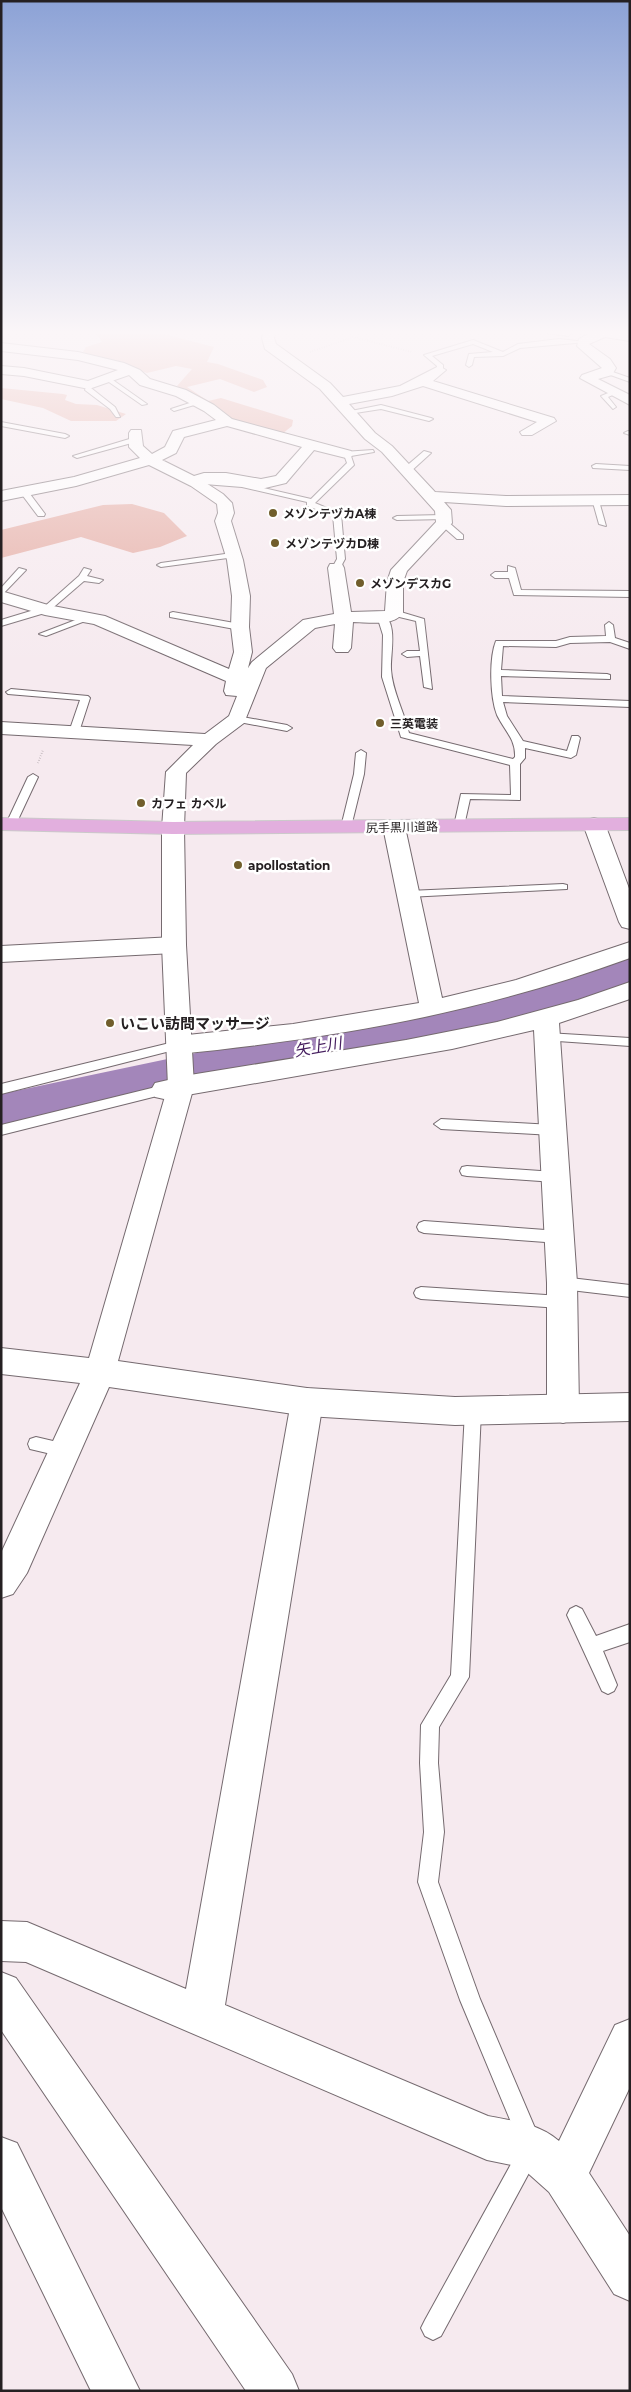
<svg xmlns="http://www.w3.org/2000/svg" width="631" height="2392" font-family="Montserrat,'Noto Sans JP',sans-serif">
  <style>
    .green { fill: #e5aca3 }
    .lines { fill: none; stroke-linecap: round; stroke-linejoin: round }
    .river { fill: #a386ba; fill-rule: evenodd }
    .lane-casing { stroke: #756a6f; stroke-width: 2 }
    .street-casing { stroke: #756a6f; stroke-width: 2 }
    .secondary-casing { stroke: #756a6f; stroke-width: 2 }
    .primary-casing { stroke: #cbc9ca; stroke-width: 2 }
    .path { stroke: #ada4a8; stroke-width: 2; stroke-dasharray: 0.5 2; stroke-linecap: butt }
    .lane { fill: #fff; fill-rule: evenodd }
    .street { fill: #fff; fill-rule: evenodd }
    .secondary { fill: #fff; fill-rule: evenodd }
    .primary { fill: #e2afde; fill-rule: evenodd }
    .poi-dot { fill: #715e2c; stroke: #fff; stroke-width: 2 }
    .labels { text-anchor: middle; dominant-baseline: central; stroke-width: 5; stroke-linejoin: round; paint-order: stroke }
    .far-poi-label { font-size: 12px; font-weight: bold; fill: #252022; stroke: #fff; text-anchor: start }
    .far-street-label { font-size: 12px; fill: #252022; stroke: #fff }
    .poi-label { font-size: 15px; font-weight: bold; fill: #252022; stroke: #fff; text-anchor: start }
    .water-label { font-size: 16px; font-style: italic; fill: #472060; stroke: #fff }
  </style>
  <rect width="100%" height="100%" fill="#f6eaef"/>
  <path class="green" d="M84,330H137L149,334H164L214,347L207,362L218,364L263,380L267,387L254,392L220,379L187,387L208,401L221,398L293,420L292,426L282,434L235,421L177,386L192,369L176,366L147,373L83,352L86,347L102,342L97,335Z
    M1,388L63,394L67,395L65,400L76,404L97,405L126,414L116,421H71L43,408L1,399Z
    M132,504L164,513L187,536L160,547L133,553L81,537L1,558V530L103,505Z"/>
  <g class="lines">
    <path class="river" d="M630,954V984L537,1019L451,1039L215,1081L1,1128V1094L215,1049L451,1009L512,995Z"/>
    <g class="lane-casing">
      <path id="lane" d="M526,330H548L571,334L568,336Z
        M559,339L586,342L520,348L503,356L474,357L472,365L469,367L466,365L469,354L493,352L473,344L432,356L443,365V370L440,372L437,370V366L424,355L473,340L503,352L518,344Z
        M607,370L630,378V382L605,373Z
        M106,378H110L147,404L142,405L106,380Z
        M87,384H91V388L115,407L120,417H116L110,409L85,390Z
        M613,391L615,394L608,397L616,407L613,409L601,396Z
        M199,400L201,403L174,411L171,409Z
        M381,405L431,418L433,419L429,421L381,409L349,414L346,412Z
        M1,422L65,434L69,436L65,438L1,426Z
        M628,431H630V435L624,433Z
        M136,437H139V441L77,458L73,456Z
        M373,450L374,452L351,456L354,465L315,503L341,514L345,559L339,570H336L332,568L337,559L333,515L307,506V502L242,487L204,484L200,482L204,480L242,483L311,499L347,463L343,452Z
        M424,451L431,453L409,473H403V469Z
        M596,464L630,466V470L593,468L592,466Z
        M21,490H27L45,514L44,516H38L20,492Z
        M592,499L599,501L606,526L599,524Z
        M443,515H446V519L397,520L393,518L397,516Z
        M441,521H447L463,535V539H457L441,525Z
        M232,553L236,555L235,557L161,567L157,565L161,563Z
        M508,566L515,568L521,590L630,591V597L514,595L509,578H495L491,575L495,572H508Z
        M19,568L26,570L1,596V588Z
        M84,568L91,570L87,576L103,580L99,583L84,581L48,612L1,626V620L44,607L79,576Z
        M394,610L424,619L432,689L424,687L420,656L407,657L402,654L407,651H420L416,621L391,615V611Z
        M173,612L240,624L244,627L240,630L170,617V613Z
        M381,613C399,621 390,654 391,669C392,691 404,711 409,733L513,759L515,757C516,739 504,730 497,715C490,697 489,658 496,641H556L570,637L606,636L605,625L609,622L613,625L615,638L630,643V649L610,642L570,643L556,647L503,646L501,670L607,674L610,675V679L501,676L502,696L630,701V707L503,702L507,716L523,741L567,751L572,736H578L580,738L576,755L571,758L525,748V758L520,764V800L470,799L464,826L459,829L455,828L454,826L461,794L511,795L510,765L401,737L382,677L383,635L377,616Z
        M86,616L93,618L46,636L39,634Z
        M11,689L88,696L90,698L79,732L74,735L69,732L80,700L8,694L6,692Z
        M237,716L287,725L292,728L287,731L234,721L232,719Z
        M361,750L366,753L364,774L351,827L346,830L341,827L354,774L356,753Z
        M33,774L38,777L16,824L11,827L7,826L6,824L28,777Z
        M563,884L567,885V889L408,897L402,894L408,891Z
        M547,1033L630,1038V1046L543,1040L541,1037L543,1034Z
        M178,1041L182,1042L184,1045L182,1048L1,1094V1084Z
        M164,1085L170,1090L169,1093L1,1135V1125Z
        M441,1119L553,1125L560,1130L553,1135L441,1129L434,1124Z
        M467,1166L555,1172L560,1173L562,1177L560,1181L555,1182L467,1176L462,1175L460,1171L462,1167Z
        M424,1221L559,1231L564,1233L566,1237L564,1241L559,1243L424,1233L419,1231L417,1227L419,1223Z
        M562,1277L630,1285V1297L562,1289L557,1287L555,1283L557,1279Z
        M421,1287L561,1296L566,1298L568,1302L566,1306L561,1308L421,1299L416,1297L414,1293L416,1289Z
        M473,1404L479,1406L481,1411L469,1677L439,1727L438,1763L444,1832L438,1882L480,1999L543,2147L441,2336L433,2340L425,2336L421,2328L425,2320L521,2146L460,2000L418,1882L424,1832L420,1763L421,1725L451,1675L465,1411L467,1406Z
        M36,1437L70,1445L72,1450L70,1455L64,1457L30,1449L28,1444L30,1439Z
        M576,1606L582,1609L596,1636L630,1624V1642L603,1651L617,1685L614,1691L608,1694L602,1691L567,1615L570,1609Z"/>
    </g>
    <g class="street-casing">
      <path id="street" d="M264,330H276L274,338L276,344L330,383L343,397L400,386L439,366L446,370L433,381L554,418L556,421L532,435H522L520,432L537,422L423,386L392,396L349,404L375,433L392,446L435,492L506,496L630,495V505L506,506L444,502L451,510L452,523L407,571L403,582V613C393,627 368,622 353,622L351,648L348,652H336L333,648L335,624L315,628L266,668L244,723L216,744L186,773L184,828L180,832L173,834L166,832L162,828L166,772L193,745L1,734V722L205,734L229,716L237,696L226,695L224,691L226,681L94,624L45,615L1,602V591L48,605L105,616L229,669L234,652L231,627L232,596L227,560L215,521L218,513L217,504L191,486L149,465L76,486L1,501V491L74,477L140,458L129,447V433L131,430H141L143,446L152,454L165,447L173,431L216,420L204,411L176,396L140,385L129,375L89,389L24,376L1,374V366L24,368L88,381L118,370L78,360L1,351V343L78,352L124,363L140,370L150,379L186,390L214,405L232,419L351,451L353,454L351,457L346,458L314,450L286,483L261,489L226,483H206L223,494L232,503L234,513L231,521L243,560L250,596L249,627L252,652L248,668L252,662L303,620L334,614L328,568L330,564H342L344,568L351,612L385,611L387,582L391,570L436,522L435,511L382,452L365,439L320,389L265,349L262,338ZM227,426L302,447L276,476L261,479L226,473H204L194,476L162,460L176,453L184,437Z
        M581,330H611L630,333V341L605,337L589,344L610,359L616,368L612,375L598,379L630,395V405L580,378L582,375L602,368L577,346L579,339L588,334Z
        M594,818L601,820L605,824L630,891V929L622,927L619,922L583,824L587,820Z
        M394,821L401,823L405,827L442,998L516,980L630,942V958C480,1013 337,1038 178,1054L169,1051L166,1045L169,1039L178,1036L293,1024L419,1003L383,827L387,823Z
        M174,937L182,940L186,945L182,950L174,953L1,962V946Z
        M630,982V999L559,1023L577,1283L579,1409L574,1419L563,1423L552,1419L547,1409V1283L534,1030L452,1049L164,1099L155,1097L151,1090L155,1083L190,1075L406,1040L497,1022L578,1000Z
        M307,1388L318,1392L323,1402L225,2005L488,2116C513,2121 538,2123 559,2141L615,2025L630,2019V2087L589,2173L630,2236V2301L614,2294L549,2192L521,2167L487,2160L26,1962L1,1961V1921L27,1922L186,1989L291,1402L296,1392Z
        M1,2137L17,2143L140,2391H91L1,2207Z"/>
    </g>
    <g class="secondary-casing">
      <path id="secondary" d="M173,822L180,824L184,828L186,945L194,1086L118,1361L307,1388L455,1397L630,1393V1421L455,1425L307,1416L109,1387L27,1573L13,1594L1,1598V1553L80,1383L1,1374V1348L89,1358L168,1086L162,945V828L166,824Z
        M1,1972L16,1978L292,2374L299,2391H246L1,2030Z"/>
    </g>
    <g class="primary-casing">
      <path id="primary" d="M1,818L173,822L630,818V830L173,834L1,830Z"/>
    </g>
    <path class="path" d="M310,352L353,337L412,352
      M38,763L43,750"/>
    <use href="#lane" class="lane"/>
    <use href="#street" class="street"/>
    <use href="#secondary" class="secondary"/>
    <use href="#primary" class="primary"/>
  </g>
  <linearGradient id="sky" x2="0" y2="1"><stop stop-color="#8ca2d6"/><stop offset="0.5" stop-color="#fbf6f8"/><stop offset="1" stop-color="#fbf6f8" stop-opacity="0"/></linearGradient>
  <rect width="631" height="665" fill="url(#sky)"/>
  <g class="poi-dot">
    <circle cx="273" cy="513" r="5"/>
    <circle cx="275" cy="543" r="5"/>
    <circle cx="360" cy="583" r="5"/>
    <circle cx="380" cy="723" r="5"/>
    <circle cx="141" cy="803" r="5"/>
    <circle cx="238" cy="865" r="5"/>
    <circle cx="110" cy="1023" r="5"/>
  </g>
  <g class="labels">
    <g class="far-poi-label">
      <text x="283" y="513">メゾンテヅカA棟</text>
      <text x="285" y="543">メゾンテヅカD棟</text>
      <text x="370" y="583">メゾンデスカG</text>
      <text x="390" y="723">三英電装</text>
      <text x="151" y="803">カフェ カペル</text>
      <text x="248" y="865">apollostation</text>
    </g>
    <g class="far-street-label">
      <text transform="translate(402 827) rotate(-1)">尻手黒川道路</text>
    </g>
    <g class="poi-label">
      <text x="120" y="1023">いこい訪問マッサージ</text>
    </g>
    <g class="water-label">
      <text transform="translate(318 1047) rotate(-10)">矢上川</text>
    </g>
  </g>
  <rect width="631" height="2392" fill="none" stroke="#252022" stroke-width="5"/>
</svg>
